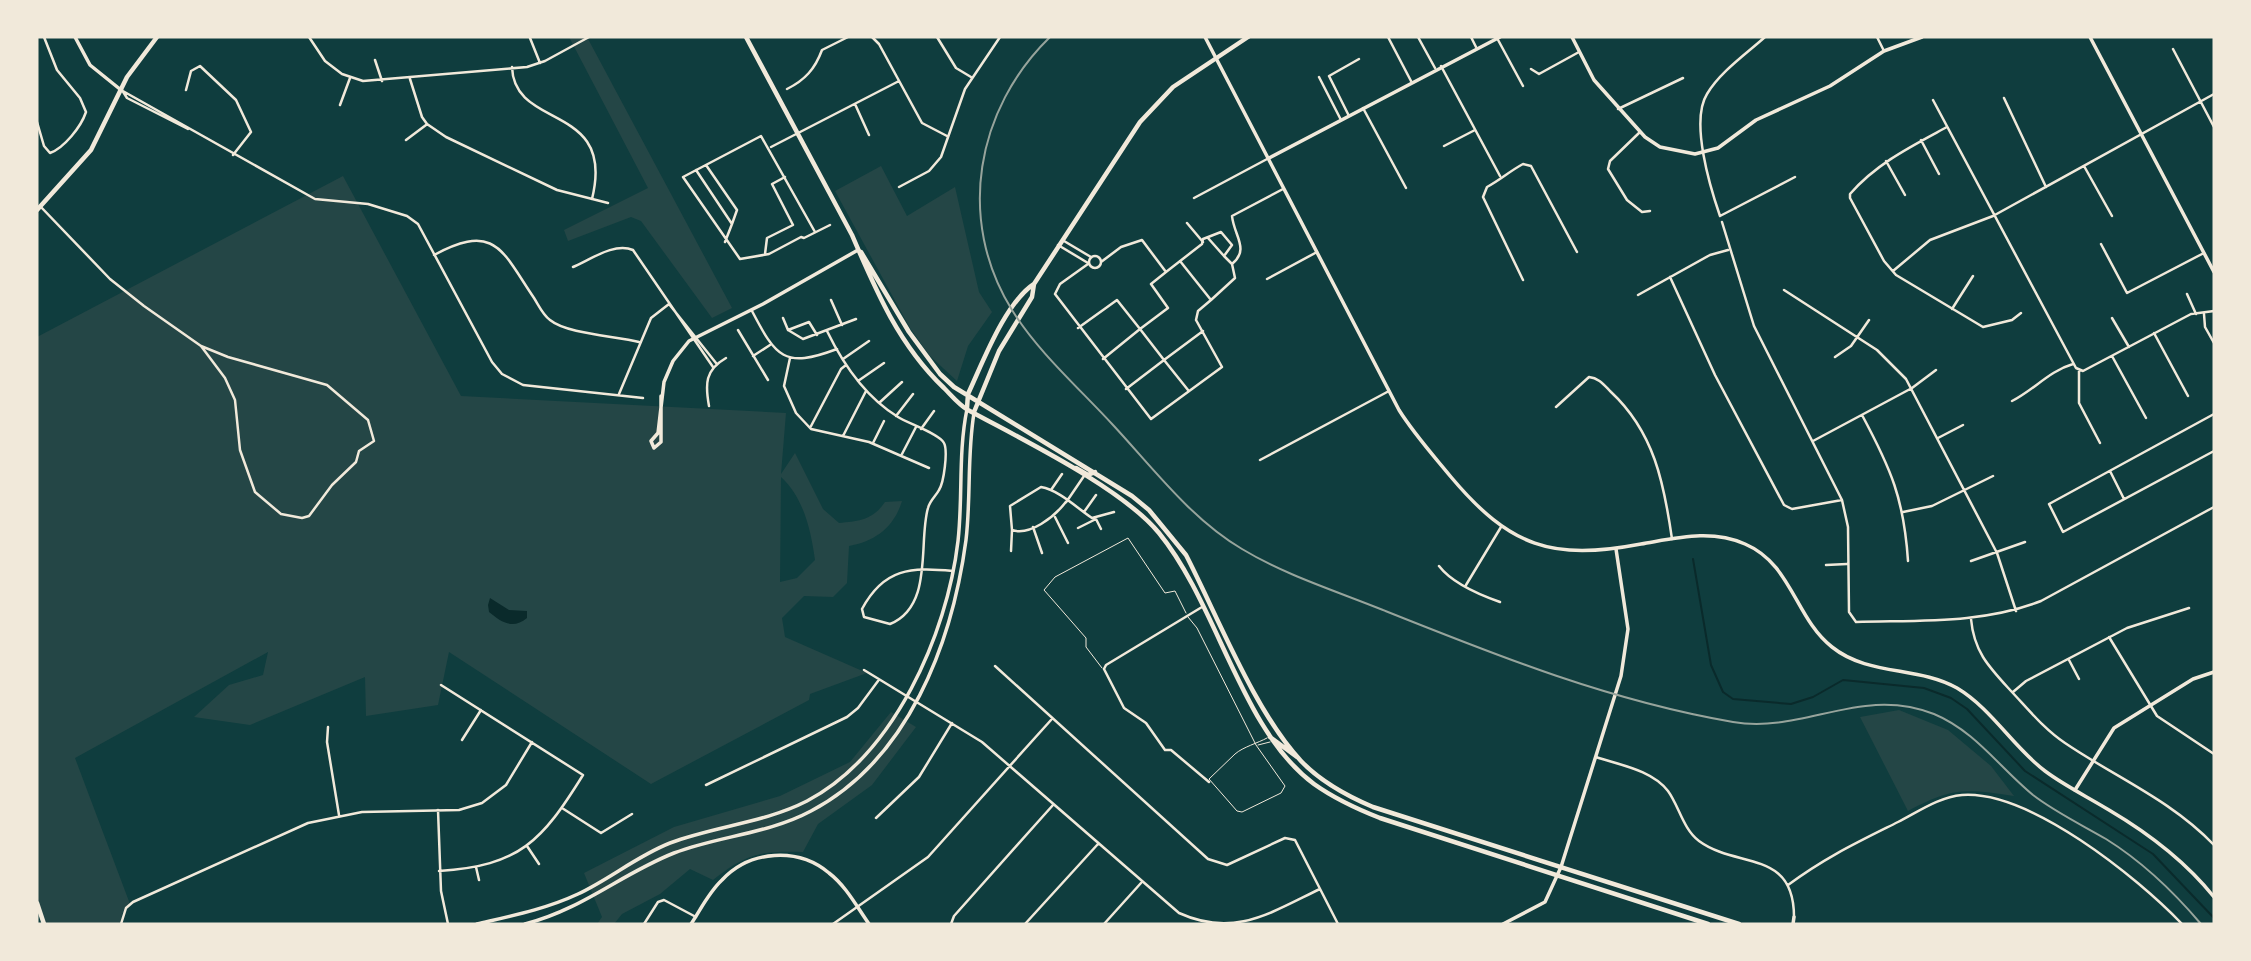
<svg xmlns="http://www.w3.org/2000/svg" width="2251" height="961" font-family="Montserrat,sans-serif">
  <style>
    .green { fill: #244646; fill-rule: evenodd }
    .water { fill: #0a2a2b }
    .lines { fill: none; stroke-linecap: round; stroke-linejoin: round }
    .stream { stroke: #0a2a2b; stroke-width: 2 }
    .service { stroke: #f1e9da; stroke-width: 1 }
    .minor { stroke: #f1e9da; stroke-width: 2.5 }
    .tertiary { stroke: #f1e9da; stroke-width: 3.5 }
    .secondary { stroke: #f1e9da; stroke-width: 3.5 }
    .primary { stroke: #f1e9da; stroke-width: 4.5 }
    .rail { stroke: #97a49c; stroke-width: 2 }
  </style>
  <rect width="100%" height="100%" fill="#0f3d3e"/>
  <path class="green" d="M569,37H587L732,308L712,318L641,221L631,217L568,241L564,230L648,188Z
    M881,166L907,216L955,187L979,292L992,312L968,346L957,381L930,356L910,328L835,191Z
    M343,176L461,396L786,413L781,474L795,453L823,509L839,523C859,521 873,520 885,502L902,501C894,527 876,541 849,546L847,583L833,597L804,596L782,618L785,637L867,673L810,694L809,700L651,784L449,652L438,705L366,716L365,677L250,725L194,717L229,685L263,675L268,652L75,758L130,904L122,914L121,924H44L37,905V337ZM781,477C804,498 811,531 815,560L797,578L780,582Z
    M1899,710L1948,730L1991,766L2014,796C1965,789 1953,787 1908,811L1860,717Z
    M891,712L916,727L872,785L818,824L803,852C761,851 747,853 713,880L690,869L660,894L622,914L614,924H597L602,917L584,873L674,827L780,796L850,762Z"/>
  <path class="water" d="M490,598L509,610L527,611V618C513,630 501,622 489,612L488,605Z"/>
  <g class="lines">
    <path class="stream" d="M1693,559L1711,665L1723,692L1733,699L1791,704L1813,697L1843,680L1924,688L1951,698L1967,709L2025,771L2153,854L2214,918"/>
    <path class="service" d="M1188,617L1197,628L1256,745L1285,786L1281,793L1242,812L1237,811L1209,779C1218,771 1226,762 1235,754C1243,747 1258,743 1267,738
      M1102,668L1086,647V638L1044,590L1055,577L1128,538L1165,593L1175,591L1186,613
      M1258,745L1270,742"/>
    <path class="minor" d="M309,37L325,61L342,74L363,81L527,67L545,61L589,37
      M872,37L879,44L922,123L947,136
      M937,37L956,68L971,77
      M1388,37L1411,81
      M1418,37L1435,68
      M1471,37L1476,47
      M1765,37C1746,54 1720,72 1707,94C1690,121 1710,187 1720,216L1795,177
      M1877,37L1884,51
      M530,38L540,63
      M1497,38L1523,86
      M2173,49L2214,127
      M375,60L382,81
      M1441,66L1500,176
      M512,67C514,131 616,102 592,199
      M1531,69L1539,74L1579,52
      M1319,77L1341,120
      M410,79L422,117L427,124L446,137L557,190L608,203
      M787,89C805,80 815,69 822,50L848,37
      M121,90L315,199L368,204L407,216L418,224L492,362L502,374L523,385L643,398
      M122,90L127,98L188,129
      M186,90L191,71L200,66L236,100L251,132L233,155
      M2004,98L2046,187
      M1933,100L2076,368L2083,371L2191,314L2214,311
      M855,104L869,135
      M340,105L350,78
      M1363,108L1406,188
      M1618,109L1683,78
      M1349,116L1329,76L1359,59
      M37,122L44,146L50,153C64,148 81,127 86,112L80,98L57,70L44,37
      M1947,127C1912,146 1877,163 1850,194V198L1884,261L1896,275L1983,327L2012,320L2021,313
      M1640,132L1610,161L1608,169L1627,200L1642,212L1650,211
      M406,140L426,125
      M1921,140L1939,174
      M1444,146L1475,130
      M771,147L899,81
      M1886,161L1905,195
      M706,165L737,210L732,224
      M2084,166L2112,216
      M696,170L732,224L725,242
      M899,187L929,171L941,157L965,89L1000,37
      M1194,198L1269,158
      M40,206L110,279L144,306L201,346L228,357L327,385L368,420L374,441L359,451L356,462L332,485L309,516L302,518L281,514L255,492L240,450L235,400L225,378L201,346
      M1722,222L1754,326L1842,500L1848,527L1849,612L1856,622C1919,620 1982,624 2041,601L2214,507
      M1187,223L1203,242
      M815,232L761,136L683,177L740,259L769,254L801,237L804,238L830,225
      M1208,238L1224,256
      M1064,241L1091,257
      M2101,244L2127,293L2204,253
      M1058,245L1088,263
      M765,254L767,238L793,225L772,184L785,177
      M434,255C496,222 502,251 534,298C539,306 543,315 550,320C567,334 616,336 639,342
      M1089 262a6 6 0 1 1 12 0a6 6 0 1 1-12 0Z
      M1101,262L1121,247L1142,240L1166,272L1202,244L1203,239L1221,232L1232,245L1224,256L1232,264L1235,278L1211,300L1180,261
      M1088,264L1060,284L1055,294L1151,419L1222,367L1196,320L1198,311L1211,300
      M1232,264C1250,249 1234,236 1232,216L1283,189
      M573,267C590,260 614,242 633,250L713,367
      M1893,271L1930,240L1993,216L2214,94
      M1166,272L1151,284L1168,308L1140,329L1164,360L1203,331
      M1670,277L1715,375L1784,505L1792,509L1842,500
      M1267,279L1317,252
      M1523,280L1483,197L1487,187C1500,180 1510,171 1523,164L1531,166L1577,252
      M1784,290L1877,350L1906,379L1997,553L2016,611
      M2187,294L2196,314
      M1638,295L1710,255L1728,250
      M831,300L842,325
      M669,304L716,363
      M1952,309L1973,276
      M752,311C776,357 784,369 837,349
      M2204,314L2205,327L2214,343
      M783,318L788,330L803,339L856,319
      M2112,318L2129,347
      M1078,328L1117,300L1140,329L1103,359
      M738,330L768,380
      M788,330L809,322L817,335
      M827,331C843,364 867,398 898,417C907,423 940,434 944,443C948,451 944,482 939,490C936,496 930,500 928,508C918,542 934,606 890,624L864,617L862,609C884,568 911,567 953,571
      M2154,333L2188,396
      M753,356L770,345
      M2112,356L2146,418
      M1835,357L1851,346L1869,320
      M790,358L784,386L796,413L811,429L869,442L929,468
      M843,359L869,341
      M2079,371V403L2100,443
      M858,381L884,363
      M1126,389L1164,360L1188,390
      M619,394L651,318L669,304
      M2012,401C2034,390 2049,371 2073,364
      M879,403L902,382
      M709,406C705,384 705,370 726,358
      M1556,407L1589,377C1599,378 1604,385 1611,392C1654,432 1664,483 1672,539
      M2214,414L2049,504L2063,532L2214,451
      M1862,415C1891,469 1904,499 1908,561
      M896,416L913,394
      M810,428L841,369L846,365
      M921,429L934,411
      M843,436L866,391
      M1938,438L1963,425
      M1813,441L1912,388L1936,370
      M873,443L884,421
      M902,454L916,427
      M1260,460L1389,391
      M2110,471L2124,499
      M1084,476L1067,501L1065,503C1054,517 1030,536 1012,530L1010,506L1041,487C1059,490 1077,508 1092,518L1114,512
      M1051,490L1062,474
      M1084,512L1096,495
      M1903,512L1932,506L1993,476
      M1055,517L1068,543
      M1033,527L1042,553
      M1078,528L1096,519L1101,529
      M1011,551L1012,530
      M1971,561L2025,542
      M1826,565L1847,564
      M1439,566C1452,583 1480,595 1500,602
      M1466,585L1501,527
      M1202,607L1106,665L1104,669L1124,708L1146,723L1165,750H1171L1209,782
      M1971,619C1974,652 1989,667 2011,691C2028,709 2044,729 2065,743C2115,777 2171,800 2214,845
      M2109,637L2157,716L2214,754
      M2069,660L2079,679
      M995,666L1208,859L1227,865L1285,838L1295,840L1338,924
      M864,670L982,742L1179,913C1234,938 1270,913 1320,889
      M2013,692L2026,681L2127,628L2189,608
      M328,727L327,742L339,815
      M462,740L481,710
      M1596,757C1620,765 1652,770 1668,791C1679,806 1683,829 1699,841C1737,869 1794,849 1794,917
      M706,785L847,717L858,708L878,681
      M562,808L601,833L632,814
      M438,810L441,891L448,924
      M876,818L919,777L952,723
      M527,846L539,864
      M476,867L479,880
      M439,871C520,866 542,841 583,775L441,685
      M1788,885C1826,857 1856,843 1898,822C1918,812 1939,797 1962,795C2029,790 2137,877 2182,924
      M121,924L126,908L133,902L308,823L362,812L459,810L482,803L506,785L532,742
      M644,924L658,902L664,900L696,917
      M833,924L928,857L1051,720
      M951,924L954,916L1053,805
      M1025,924L1098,844
      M1104,924L1141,883"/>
    <path class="tertiary" d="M1572,37L1594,80L1645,137L1660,147L1695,154L1718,148L1756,120L1830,86L1884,51L1922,37
      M1269,158L1500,37
      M661,396V442L654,448L651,441L658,433L664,382L673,361L689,341L763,304L858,250
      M2075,790L2114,728L2193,679L2214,672
      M691,924C701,909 709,892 722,880C750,850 798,847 829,873C846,886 857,907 869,924
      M1503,924L1545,902L1561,867L1621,676L1628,629L1616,549
      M1793,924L1794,917"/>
    <path class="secondary" d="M75,37L90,65L121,90
      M1205,37L1399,410C1414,434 1433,455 1451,477C1510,547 1552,561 1641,544C1677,538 1711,529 1745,544C1792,564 1795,618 1832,647C1868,676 1918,666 1957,688C1992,709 2013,747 2045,771C2065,786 2088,797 2109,810C2148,833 2186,862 2214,897
      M2090,37L2214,272
      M477,924C511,916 546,909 578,894C610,879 637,856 670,843C715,826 764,823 807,801C894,755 947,635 958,541C963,497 958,453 967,409
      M525,924C583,909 621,874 674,853C718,836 768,834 811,811C908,760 952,644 966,540C971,498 967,455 974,413"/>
    <path class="primary" d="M746,37L852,235C876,291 899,345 944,388C951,395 959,405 968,410C1021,439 1121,487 1159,533C1218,605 1241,730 1314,784C1335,799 1357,809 1380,818L1708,924
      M37,210L91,150L127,77L157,37
      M861,252L909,332L940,374L954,387L1132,496L1149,510L1186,555C1218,617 1255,712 1301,761C1321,782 1347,796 1373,807L1739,924
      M967,408L968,394C983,362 1005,303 1034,284L1140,122L1173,87L1248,37
      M974,412L999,351L1032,297L1034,284
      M1076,468L1088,475L1095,472
      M1270,737L1297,757
      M37,903L44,924"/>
    <path class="rail" d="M1050,37C976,109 956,220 1012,310C1038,352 1079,388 1113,425C1153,468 1191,519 1242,549C1285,575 1336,591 1383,610C1498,656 1610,701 1733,722C1804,734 1861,685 1934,714C1975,731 2000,768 2033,795C2055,812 2082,825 2106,839C2143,862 2173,891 2201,924"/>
  </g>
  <rect width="2251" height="961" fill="none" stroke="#f1e9da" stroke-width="77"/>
</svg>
